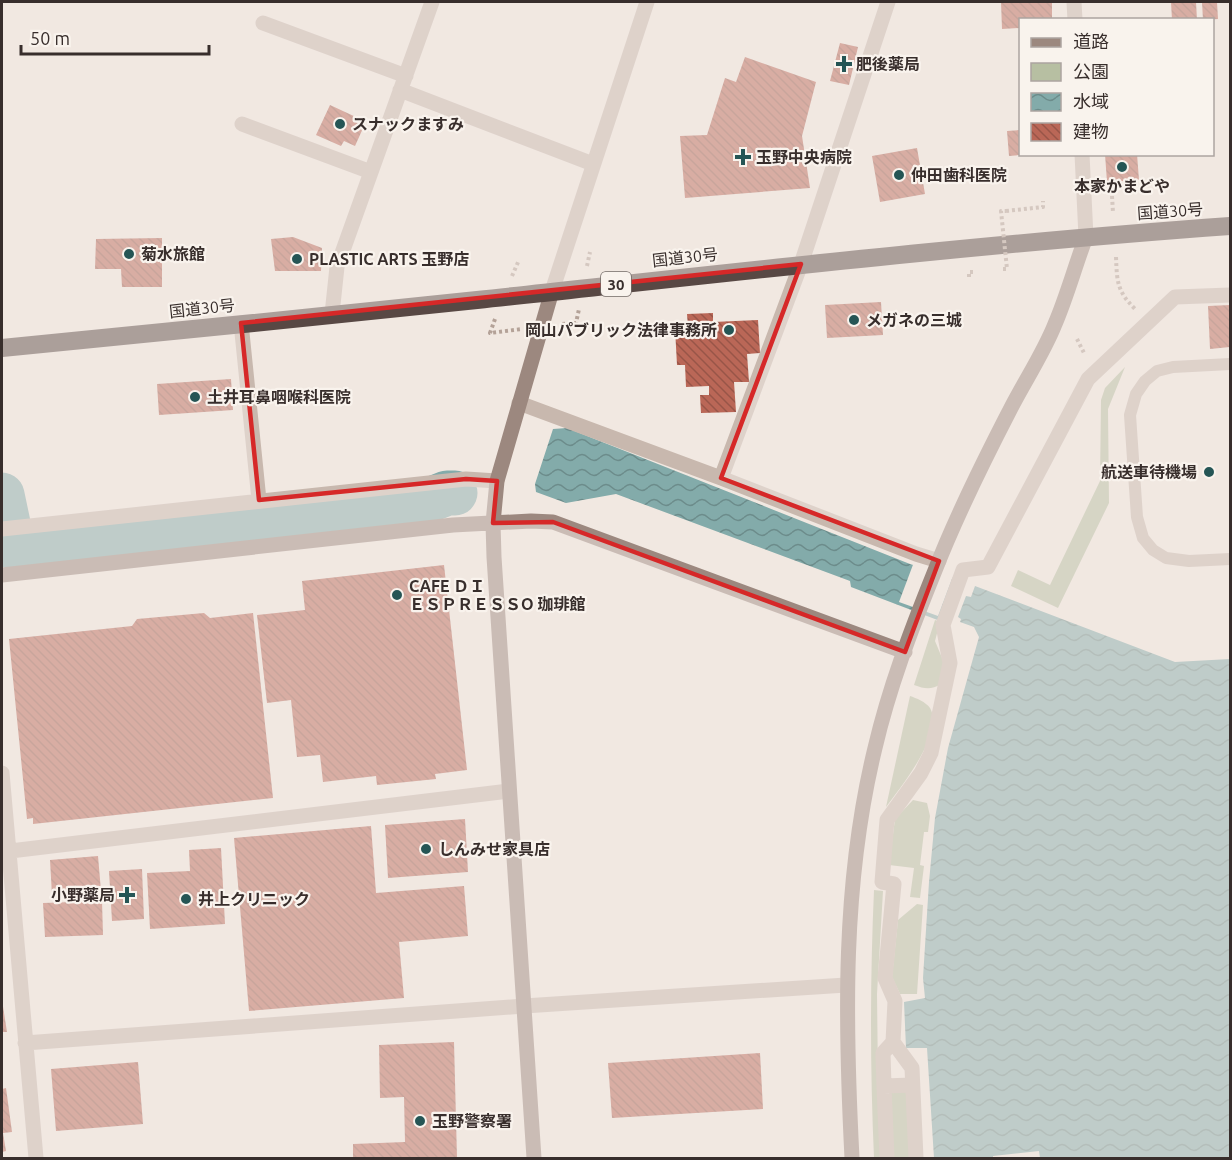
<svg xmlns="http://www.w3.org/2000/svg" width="1232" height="1160" font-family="Ubuntu,'Noto Sans JP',sans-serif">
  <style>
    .green { fill: #b7bfa2 }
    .water { fill: url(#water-waves) }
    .pier { fill: #f1e8e1 }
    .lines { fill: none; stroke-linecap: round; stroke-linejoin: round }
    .river { stroke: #83abaa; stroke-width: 45 }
    .building { fill: url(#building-back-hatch) }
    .path { stroke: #b4a298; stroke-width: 4; stroke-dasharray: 3 3; stroke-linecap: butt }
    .lane { stroke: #c8b8ae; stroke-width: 12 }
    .street { stroke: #c8b8ae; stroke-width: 15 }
    .secondary { stroke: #9c887f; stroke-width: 15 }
    .highway { stroke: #584844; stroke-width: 18 }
    .path-bridge { stroke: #b4a298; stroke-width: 4; stroke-dasharray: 3 3; stroke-linecap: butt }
    .marked { fill: none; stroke: #d62828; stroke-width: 4.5; stroke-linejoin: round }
    .poi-dot { fill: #255555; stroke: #f9f3ed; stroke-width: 2 }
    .labels { text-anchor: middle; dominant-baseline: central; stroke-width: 4.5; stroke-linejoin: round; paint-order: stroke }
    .shield { fill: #f9f3ed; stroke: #726966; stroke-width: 1.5 }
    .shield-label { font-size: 15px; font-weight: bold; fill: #382e2c }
    .poi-label { font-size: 16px; font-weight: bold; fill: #382e2c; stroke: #f9f3ed; text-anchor: start }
    .street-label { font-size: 16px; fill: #382e2c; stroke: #f9f3ed }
  </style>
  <defs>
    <pattern id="water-waves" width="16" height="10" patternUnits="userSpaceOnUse" patternTransform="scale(1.5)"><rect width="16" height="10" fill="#83abaa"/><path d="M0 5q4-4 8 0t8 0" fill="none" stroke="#6c8c8b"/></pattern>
    <pattern id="building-back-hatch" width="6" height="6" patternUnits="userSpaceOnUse" patternTransform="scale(1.5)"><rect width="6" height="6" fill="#ba6757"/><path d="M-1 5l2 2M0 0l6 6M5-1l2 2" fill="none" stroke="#985548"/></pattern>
  </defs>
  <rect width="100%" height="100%" fill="#f1e8e1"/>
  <path class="green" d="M1125,367L1108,409L1109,503L1058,608L1011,586L1018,570L1050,585L1100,481L1101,400L1105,388Z
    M935,620L940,622L935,641L945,665L941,684C931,690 925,689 914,685Z
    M910,696C916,698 926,702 930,708C945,733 900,788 886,807Z
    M913,800L927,803L930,816L928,832H924L920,865L924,866L920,898L910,897L914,868L889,865L895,819Z
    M874,890L883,891L877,994L878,1079L882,1158H874C870,1069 870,980 874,890Z
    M917,904L923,905L917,994H900L892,977L898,920Z
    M889,1090H908L910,1158H892Z"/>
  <path class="water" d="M567,428L910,564L964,581L948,624L851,587L850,581L616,494L566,503L536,492L535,484L553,429Z
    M975,586L1175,662L1230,659V1158H934L927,1048H906L904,1002L925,998L923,978L929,882L935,818L948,748L979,637L974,627L960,622L961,619L958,617L966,596L971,597Z"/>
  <path class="pier" d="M914,562L953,576L938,616L899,602Z
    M1039,1151L1040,1158H993V1156Z"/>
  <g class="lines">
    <path class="river" d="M2,495L13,547L432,499L447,493H455"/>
  </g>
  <path class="building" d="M1001,2H1052V20H1020V28L1002,29Z
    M1171,2H1196L1197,20H1172Z
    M1202,2H1217L1218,19L1203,20Z
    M840,43L858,47L849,85L830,81Z
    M745,57L816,82L802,136L810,188L685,198L680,136L707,135L725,78L736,82Z
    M330,105L358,118L355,122L364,126L355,146L344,141L341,146L316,135Z
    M1020,130V155L1009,156L1007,131Z
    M917,148L925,194L880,202L872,156Z
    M1105,154H1137L1139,180L1107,182Z
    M293,237L322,248L321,271H275L271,239Z
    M162,238V287H122L121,269H95L96,239Z
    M881,302L883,335L827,338L825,305Z
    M1230,305V347L1210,349L1208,306Z
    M713,313V322L758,320L760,353L747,354L749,382H734L736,412L701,413L700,395H709V386L686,387L685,365H677L675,328L688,327L687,314Z
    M231,379L233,410L159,415L157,384Z
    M444,565L467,770L435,774L436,779L377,785L376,776L323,782L320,755L297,757L291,700L267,703L257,615L305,610L302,581Z
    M204,613L210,618L253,613L273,798L33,824V818L27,819L9,639L132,626L137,619Z
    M465,819L468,872L388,878L385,825Z
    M371,826L376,893L464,886L468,936L399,942L404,998L249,1011L234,838Z
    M221,848L225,924L150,929L147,873L190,871L189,850Z
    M98,856L101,891L52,895L50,860Z
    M142,869L144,919L112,921L109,871Z
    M102,901L103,935L45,937L43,903Z
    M2,1000L7,1032H2Z
    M454,1042L457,1158H353V1144L405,1142L404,1097L380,1098L379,1045Z
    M760,1053L763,1109L612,1118L608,1063Z
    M138,1062L143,1124L56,1131L51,1069Z
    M6,1088L12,1132L3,1133L6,1151L2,1152V1089Z"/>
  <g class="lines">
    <path class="path" d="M1112,196L1113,213
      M1006,211L1043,207V201
      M1116,257C1117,282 1117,291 1135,309
      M587,266L590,252
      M512,276L519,260
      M969,277V272H973
      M495,319L490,333L522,329
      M562,324L576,323L579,309
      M1077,339L1085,355"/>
    <path class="lane" d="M1230,364L1173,367L1157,371L1145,381L1136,394L1130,415L1137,517L1143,538L1153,550L1166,558L1189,561L1230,559"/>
    <path class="street" d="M1074,2L1075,20
      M263,23L406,76
      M400,90L593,164
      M242,124L371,172
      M1082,154L1086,237
      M552,291L647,2
      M332,314L337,267L432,2
      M241,323L259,500
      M519,403L721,478L916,554L939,561
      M721,478L801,264L888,2
      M2,529L466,479L497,481
      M2,773L36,1158
      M2,852L509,791
      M25,1043L524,1006L846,985
      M884,1086L883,1053L893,1042
      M887,1158L884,1086L912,1085
      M916,1158L912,1068L893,1042L895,1001L885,978L894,884L882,882L887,820L921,773L931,753L950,663L943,625L963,570L988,567L1088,379L1175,297L1230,295"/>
    <path class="secondary" d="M2,575L453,525L531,521L553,522L905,652
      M534,1158L494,557L493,523L497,481L552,291
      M852,1158C845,1021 842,883 875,748C889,688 911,630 934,573C956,516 984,460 1012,406C1026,379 1044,352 1055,324C1067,296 1075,266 1086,237"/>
    <path class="highway" d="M2,348C160,332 319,317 477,300C728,273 979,244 1230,226"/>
    <path class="path-bridge" d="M1003,269H1007L1001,211H1006"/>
  </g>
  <path d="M0 0H1232V1160H0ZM801,264L721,478L939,561L905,652L553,522L493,523L497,481L466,479L259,500L241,323Z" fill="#f1e8e1" fill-opacity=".55" fill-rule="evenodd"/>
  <path class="marked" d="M801,264L721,478L939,561L905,652L553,522L493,523L497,481L466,479L259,500L241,323Z"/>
  <g class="poi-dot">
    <path d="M841 55h6v6h6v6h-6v6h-6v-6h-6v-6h6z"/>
    <circle cx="340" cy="124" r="6"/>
    <path d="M740 148h6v6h6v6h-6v6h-6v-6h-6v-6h6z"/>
    <circle cx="1122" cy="167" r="6"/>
    <circle cx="899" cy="175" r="6"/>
    <circle cx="129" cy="254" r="6"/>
    <circle cx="297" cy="259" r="6"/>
    <circle cx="854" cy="320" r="6"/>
    <circle cx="729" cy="330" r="6"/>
    <circle cx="195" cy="397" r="6"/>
    <circle cx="1209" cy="472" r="6"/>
    <circle cx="397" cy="595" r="6"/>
    <circle cx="426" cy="849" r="6"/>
    <path d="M124 886h6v6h6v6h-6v6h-6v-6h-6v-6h6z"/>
    <circle cx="186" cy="899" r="6"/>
    <circle cx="420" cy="1121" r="6"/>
  </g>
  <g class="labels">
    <rect class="shield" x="601" y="272" width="30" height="24" rx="4.5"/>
    <g class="shield-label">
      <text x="616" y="284">30</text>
    </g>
    <g class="poi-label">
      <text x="856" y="64">肥後薬局</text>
      <text x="352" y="124">スナックますみ</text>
      <text x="756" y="157">玉野中央病院</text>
      <text x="911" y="175">仲田歯科医院</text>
      <text x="1122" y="186" text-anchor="middle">本家かまどや</text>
      <text x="141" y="254">菊水旅館</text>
      <text x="309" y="259">PLASTIC ARTS 玉野店</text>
      <text x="866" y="320">メガネの三城</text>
      <text x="717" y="330" text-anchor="end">岡山パブリック法律事務所</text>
      <text x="207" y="397">土井耳鼻咽喉科医院</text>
      <text x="1197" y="472" text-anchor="end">航送車待機場</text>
      <text x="409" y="586">CAFE ＤＩ<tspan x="409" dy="18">ＥＳＰＲＥＳＳO 珈琲館</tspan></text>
      <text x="438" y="849">しんみせ家具店</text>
      <text x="115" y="895" text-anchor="end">小野薬局</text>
      <text x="198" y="899">井上クリニック</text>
      <text x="432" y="1121">玉野警察署</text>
    </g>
    <g class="street-label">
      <text transform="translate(1170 211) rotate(-4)">国道30号</text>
      <text transform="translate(685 257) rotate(-6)">国道30号</text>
      <text transform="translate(202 308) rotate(-6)">国道30号</text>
    </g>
  </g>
  <rect width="1232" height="1160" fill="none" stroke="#382e2c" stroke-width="6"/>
  <rect x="1019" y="18" width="195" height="138" fill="#f9f3ed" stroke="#aca4a0" stroke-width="1.5"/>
  <rect x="1031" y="38" width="30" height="9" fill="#9c887f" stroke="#aca4a0" stroke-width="1.5"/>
  <text x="1073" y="48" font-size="18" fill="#382e2c">道路</text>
  <rect x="1031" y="63" width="30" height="18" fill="#b7bfa2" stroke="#aca4a0" stroke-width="1.5"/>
  <text x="1073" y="78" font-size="18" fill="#382e2c">公園</text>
  <rect x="1031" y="93" width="30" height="18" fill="url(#water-waves)" stroke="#aca4a0" stroke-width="1.5"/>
  <text x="1073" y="108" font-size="18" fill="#382e2c">水域</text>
  <rect x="1031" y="123" width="30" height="18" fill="url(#building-back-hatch)" stroke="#aca4a0" stroke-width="1.5"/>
  <text x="1073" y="138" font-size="18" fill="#382e2c">建物</text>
  <path d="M21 45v9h188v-9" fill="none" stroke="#382e2c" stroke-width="3"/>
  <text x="30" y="45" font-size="18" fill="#382e2c" stroke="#f9f3ed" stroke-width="4.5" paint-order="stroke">50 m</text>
</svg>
